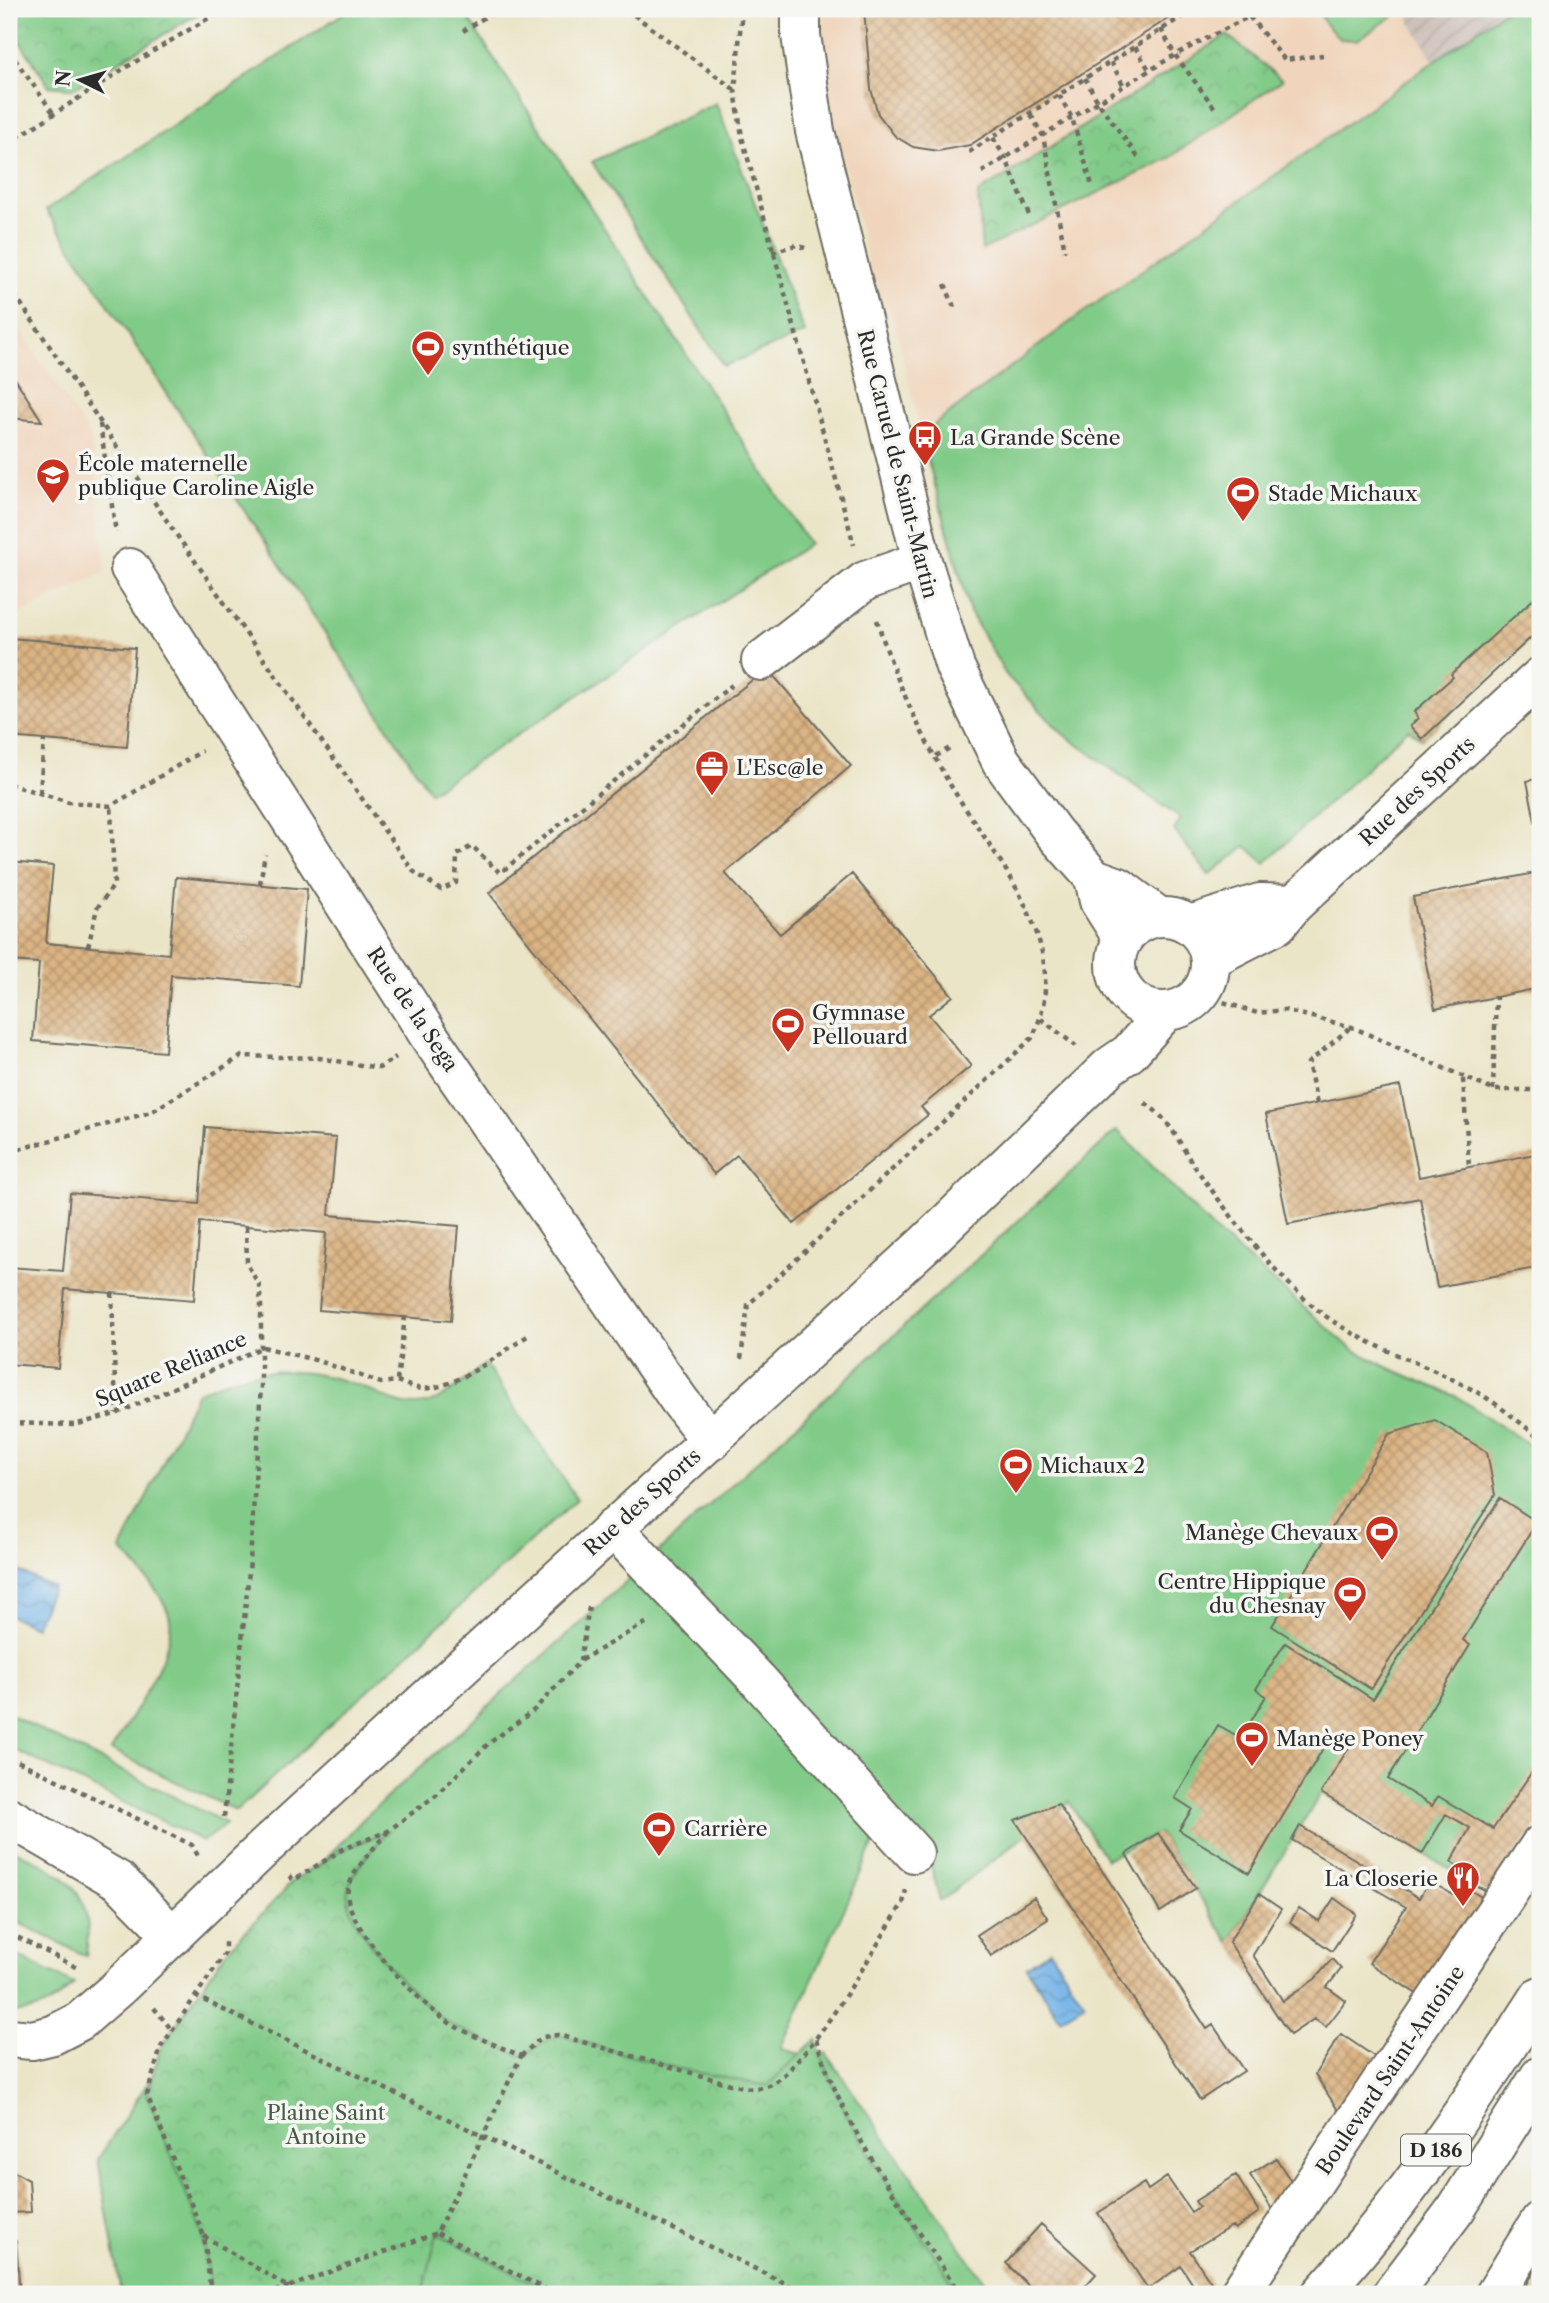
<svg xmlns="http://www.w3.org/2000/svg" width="1549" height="2303" font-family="'Libre Caslon Text',serif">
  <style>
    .built { fill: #f0d5bc }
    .industrial { fill: url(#industrial-furrows) }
    .green { fill: #81cb88; stroke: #567b5a; stroke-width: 2 }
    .park { fill: url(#park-crowns); stroke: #567b5a; stroke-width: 2 }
    .water { fill: url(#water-waves); stroke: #50708a; stroke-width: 2 }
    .building { fill: url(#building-cross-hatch) }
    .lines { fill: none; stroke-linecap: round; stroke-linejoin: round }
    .minor-casing { stroke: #6e6c62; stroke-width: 42 }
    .major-casing { stroke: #6e6c62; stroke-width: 42 }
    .path { stroke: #6e6c62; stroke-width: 4.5; stroke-dasharray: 5 5; stroke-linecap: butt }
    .minor { stroke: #fff; stroke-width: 38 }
    .major { stroke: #fff; stroke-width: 38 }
    .labels { text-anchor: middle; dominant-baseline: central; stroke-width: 7; stroke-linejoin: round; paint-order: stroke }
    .shield { fill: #f6f6f2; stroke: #686867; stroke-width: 2 }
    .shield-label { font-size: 19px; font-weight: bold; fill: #2b2b2b }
    .poi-label { font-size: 21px; fill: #2b2b2b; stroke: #f6f6f2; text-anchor: start }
    .street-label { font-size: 21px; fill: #2b2b2b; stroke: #f6f6f2 }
    .park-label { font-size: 21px; fill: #455b47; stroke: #f6f6f2 }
  </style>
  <defs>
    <pattern id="industrial-furrows" width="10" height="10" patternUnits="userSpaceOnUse" patternTransform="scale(1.75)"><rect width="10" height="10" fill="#cec1b9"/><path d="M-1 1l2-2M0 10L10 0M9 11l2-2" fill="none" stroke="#b1a69f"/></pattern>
    <pattern id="park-crowns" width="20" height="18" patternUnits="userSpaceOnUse" patternTransform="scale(1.75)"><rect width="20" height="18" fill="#81cb88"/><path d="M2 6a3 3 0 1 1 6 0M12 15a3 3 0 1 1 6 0" fill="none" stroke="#70ae76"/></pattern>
    <pattern id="water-waves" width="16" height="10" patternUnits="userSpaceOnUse" patternTransform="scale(1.75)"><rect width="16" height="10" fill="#74b4e8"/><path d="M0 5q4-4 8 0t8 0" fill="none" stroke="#5f93bc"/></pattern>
    <pattern id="building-cross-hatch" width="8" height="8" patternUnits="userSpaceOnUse" patternTransform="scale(1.75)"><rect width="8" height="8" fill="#dcb584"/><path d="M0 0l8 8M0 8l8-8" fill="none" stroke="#b3936c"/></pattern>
  </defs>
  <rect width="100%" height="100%" fill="#f6f6f2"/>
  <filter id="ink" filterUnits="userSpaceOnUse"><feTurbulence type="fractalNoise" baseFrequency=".0143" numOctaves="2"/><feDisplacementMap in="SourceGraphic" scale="14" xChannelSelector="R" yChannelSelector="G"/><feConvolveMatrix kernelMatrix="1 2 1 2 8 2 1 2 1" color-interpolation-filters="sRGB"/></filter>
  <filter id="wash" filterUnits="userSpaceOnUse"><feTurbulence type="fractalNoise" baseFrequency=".00686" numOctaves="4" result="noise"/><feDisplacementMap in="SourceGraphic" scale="28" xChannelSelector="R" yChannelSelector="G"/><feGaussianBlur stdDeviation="1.57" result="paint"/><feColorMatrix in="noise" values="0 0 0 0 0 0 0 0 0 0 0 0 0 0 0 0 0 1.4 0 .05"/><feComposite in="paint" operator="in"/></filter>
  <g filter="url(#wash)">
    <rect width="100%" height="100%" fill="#ebe5c8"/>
    <path class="built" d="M823,9H1403L1434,62L921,435L892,311L876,295L833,119L823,46Z
      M9,313L91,438L106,572L9,619Z"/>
    <path class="industrial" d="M1403,9H1507L1434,62Z"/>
    <path class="green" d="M350,9H462L809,544L430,792L46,210Z
      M1317,9H1400L1401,11L1357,40L1340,39L1326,25Z
      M1507,9H1540V629L1422,739L1408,729L1265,863L1246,846L1209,875L1174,830L1181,819L1063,734L1006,675L970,612L921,435L1070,322Z
      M716,103L805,333L724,366L592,162Z
      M1117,1130L1214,1230L1351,1348L1387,1367L1457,1397L1540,1452V1814L1487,1891L1321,1793L1229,1942L1159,1833L1106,1859L1069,1802L940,1901L926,1846L654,1556Z
      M485,1364L577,1499L236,1811L111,1750C129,1722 175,1652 170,1619C165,1594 136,1568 121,1549L197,1393C251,1366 303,1365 360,1386C377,1393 397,1406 416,1405C441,1405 466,1378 485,1364Z
      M639,1570L880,1830L781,2049L809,2056L826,2053L993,2294H121L98,2159L224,1966L364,1818Z
      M9,1714L226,1823V1824L203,1841L9,1747Z
      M9,1847C64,1875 96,1887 86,1956L9,1918Z
      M9,1952L74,1984C54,2004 37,2013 9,2012Z"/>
    <path class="park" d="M9,9H206L73,89L49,86L9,25Z
      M1227,35L1282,80L1169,158L982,250L978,193Z
      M388,1831C375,1848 354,1867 348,1889C340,1922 424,2009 452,2025C474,2037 499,2046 521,2056L558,2035L674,2068L767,2086L816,2039C845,2134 907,2211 960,2294H555L437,2233L423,2294H211L203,2236L147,2095L161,2047L225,1953L294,1880L343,1849Z"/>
    <path class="water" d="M9,1567L53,1587L35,1627L9,1615Z
      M1050,1951L1085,2004L1060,2019L1026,1967Z"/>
    <g id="blocks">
      <path class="building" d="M864,9H1183L970,145L938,151L913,147L895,136L878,114L871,89Z
        M9,369L42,421L9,418Z
        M1540,593V629L1422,739L1410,726L1418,718L1414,712L1453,677L1451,674Z
        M9,638L135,648L127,747L9,737Z
        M767,668L851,766L725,873L780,934L852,874L953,996L929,1015L971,1066L921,1107L928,1115L794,1224L737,1155L714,1174L489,893Z
        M1540,778V841H1539L1527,781Z
        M9,862L53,866L46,943L169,954L176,877L307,889L299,986L171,975L165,1052L33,1041L39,963L9,961Z
        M1540,872V988L1435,1009L1413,897Z
        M1400,1086L1419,1177L1540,1153V1267L1437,1287L1420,1198L1288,1224L1266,1114Z
        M205,1127L336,1138L329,1215L459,1226L451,1321L319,1310L326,1233L200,1222L194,1300L65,1289L58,1368L9,1364V1267L63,1271L70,1193L199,1204Z
        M1435,1420L1487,1452L1495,1495L1371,1689L1272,1626L1389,1434Z
        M1500,1498L1537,1522L1463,1640L1470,1645L1388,1779L1432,1806L1438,1796L1493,1829L1540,1760V1822L1487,1891L1462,1879L1465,1871L1451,1862L1470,1828L1446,1814L1422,1854L1321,1793L1349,1747L1331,1735L1249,1873L1179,1830L1192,1809L1175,1798L1218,1725L1241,1738L1266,1696L1256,1689L1285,1643L1373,1699Z
        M1058,1804L1207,2029L1213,2025L1244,2071L1200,2100L1015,1820Z
        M1300,1826L1419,1898L1429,1881L1452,1894L1456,1887L1463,1890L1464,1887L1487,1900L1423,1998L1369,1963L1406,1907L1292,1840Z
        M1158,1833L1196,1888L1160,1912L1126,1854Z
        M1259,1894L1281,1909L1253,1955L1283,2001L1315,1979L1332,1959L1341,1969L1327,1987L1346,2001L1326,2027L1314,2019L1290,2035L1229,1942Z
        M1034,1897L1048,1919L991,1956L977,1935Z
        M1334,1898L1356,1914L1332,1951L1290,1922L1299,1908L1319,1921Z
        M1341,2034L1378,2059L1341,2115L1315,2074Z
        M1276,2158L1294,2186L1275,2214L1250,2175Z
        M9,2169L29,2180L31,2212L9,2213Z
        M1236,2175L1259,2212L1235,2229L1232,2226L1190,2251L1219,2294H1199L1181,2266L1148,2289L1098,2213L1144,2183L1148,2190L1167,2177L1191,2212L1199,2207L1195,2201Z
        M1041,2224L1096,2274L1078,2294H1025L1031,2288L1006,2263Z
        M9,2241H16L20,2294H9Z
        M1540,2260V2294H1535L1527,2284Z"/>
    </g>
  </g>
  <g filter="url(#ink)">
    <use href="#blocks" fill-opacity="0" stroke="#6e6c62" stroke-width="2"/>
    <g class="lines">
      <g class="minor-casing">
        <path id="minor" d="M801,9V35L815,131L922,561L955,667L1001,761L1054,833L1094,878L1119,887L1159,917
          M130,568L429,1036L679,1400L711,1441
          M761,661L865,581L922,561
          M1094,878L1099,901L1123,939
          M613,1528L757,1679L914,1853
          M1239,2294L1540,1845
          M1495,2294L1540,2221"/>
      </g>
      <g class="major-casing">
        <path id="major" d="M1116 964a47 47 0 1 1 94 0a47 47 0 1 1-94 0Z
          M1190,925L1260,903L1294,904
          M1210,959L1278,924L1294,904L1540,677
          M9,1817L119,1881L173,1936
          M9,2038L32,2040L53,2035L80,2021L118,1988L265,1847L926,1243L1110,1066L1129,1053L1166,1011
          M1321,2294C1404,2203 1473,2100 1540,1996
          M1392,2294L1456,2209L1540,2076"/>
      </g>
      <path class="path" d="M626,9L735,90
        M742,9L735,90L742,137L854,545
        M1111,9L1116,18
        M1243,9L1285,60L1323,55
        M1161,29L1175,55L1217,111
        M463,31L498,9
        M1135,47L1150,71
        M9,51L54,114
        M1111,62L1124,86
        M1085,78L1098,102L1140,160
        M1059,95L1072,118L1092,185
        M1031,115L1043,136L1065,251
        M993,138L1006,159L1029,215
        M9,143L125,68L224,9
        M969,152L1194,9
        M982,172L1175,55L1248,17
        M772,252L796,245L805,248
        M945,284L954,307
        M9,286L171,527L413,871L441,890L456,883L457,855L472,846L500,873L732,685
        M100,424L116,533
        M936,756L950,748
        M9,784L69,802L111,806L202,751
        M40,793L44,740
        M260,884L265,854
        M88,947L97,908L114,885L111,806
        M1214,999L1257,1013L1284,1010L1352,1027L1493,1090H1540
        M1041,1019L1076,1046
        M1463,1079L1469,1167
        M1493,1090L1496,996
        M1145,1103C1173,1121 1181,1149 1200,1174C1231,1217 1277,1278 1319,1311C1367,1349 1428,1363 1480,1394C1501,1406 1520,1423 1540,1438
        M1317,1103L1308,1063L1351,1027
        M9,1152L151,1112L242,1056L319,1058L379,1068L396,1057
        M112,1293L116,1414
        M741,1359L748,1305L1032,1038C1077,946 996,860 951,786C921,735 894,677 877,620
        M397,1381C403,1383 411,1387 417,1388C450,1394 502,1352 529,1335
        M9,1423L74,1425L116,1414L263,1347L319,1361L381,1383L397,1381L405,1317
        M581,1660L649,1621
        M9,1757L192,1845L198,1856
        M224,1817L250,1561L261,1386V1303L259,1285L247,1264L246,1226
        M289,1876L294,1880L343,1849L388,1831L436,1795L488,1744L534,1710L580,1661L589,1607
        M9,1933L80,1969
        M195,1996L807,2294
        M154,2008L171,2029
        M816,2039C845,2134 907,2211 960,2294
        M521,2056L542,2037L558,2035L734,2085C744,2087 755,2090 766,2086C805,2074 878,1941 903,1903L906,1890
        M437,2233L555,2294
        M204,2236L288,2287L437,2233L521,2056C499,2046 474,2037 453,2025C424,2009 340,1922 348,1889C354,1867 375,1848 388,1831
        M211,2294L204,2236L147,2095L161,2047L225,1953V1940
        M265,2294L288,2287L296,2294"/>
      <use href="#minor" class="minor"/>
      <use href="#major" class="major"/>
    </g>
  </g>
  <defs>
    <g id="stadium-pin" transform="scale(1.75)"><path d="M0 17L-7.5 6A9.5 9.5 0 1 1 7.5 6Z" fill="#c8321e" stroke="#f6f6f2"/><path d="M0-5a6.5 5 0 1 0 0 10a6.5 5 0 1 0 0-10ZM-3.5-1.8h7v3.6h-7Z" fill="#fff"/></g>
    <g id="bus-pin" transform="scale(1.75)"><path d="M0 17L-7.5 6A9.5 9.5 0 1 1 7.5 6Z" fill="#c8321e" stroke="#f6f6f2"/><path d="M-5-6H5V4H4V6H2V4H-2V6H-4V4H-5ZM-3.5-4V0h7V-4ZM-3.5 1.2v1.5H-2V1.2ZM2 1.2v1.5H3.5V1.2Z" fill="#fff"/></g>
    <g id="school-pin" transform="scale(1.75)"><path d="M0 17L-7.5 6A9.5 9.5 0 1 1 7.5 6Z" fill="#c8321e" stroke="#f6f6f2"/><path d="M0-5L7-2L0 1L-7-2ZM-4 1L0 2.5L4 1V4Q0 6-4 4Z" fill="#fff"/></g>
    <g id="office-pin" transform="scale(1.75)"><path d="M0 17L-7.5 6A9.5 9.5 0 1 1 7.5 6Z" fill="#c8321e" stroke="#f6f6f2"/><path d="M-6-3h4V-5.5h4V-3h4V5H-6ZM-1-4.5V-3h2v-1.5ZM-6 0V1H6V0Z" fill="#fff"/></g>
    <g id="restaurant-pin" transform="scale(1.75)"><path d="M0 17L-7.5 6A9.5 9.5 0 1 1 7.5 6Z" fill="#c8321e" stroke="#f6f6f2"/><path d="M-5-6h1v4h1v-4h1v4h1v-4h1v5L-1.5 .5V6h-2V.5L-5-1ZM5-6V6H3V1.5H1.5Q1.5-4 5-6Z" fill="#fff"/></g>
  </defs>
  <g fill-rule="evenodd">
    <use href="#stadium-pin" x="428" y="347"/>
    <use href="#bus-pin" x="925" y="437"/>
    <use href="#school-pin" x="53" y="475"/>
    <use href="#stadium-pin" x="1243" y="493"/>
    <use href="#office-pin" x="712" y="767"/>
    <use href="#stadium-pin" x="788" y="1024"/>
    <use href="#stadium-pin" x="1016" y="1465"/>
    <use href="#stadium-pin" x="1382" y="1532"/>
    <use href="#stadium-pin" x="1350" y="1593"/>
    <use href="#stadium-pin" x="1252" y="1738"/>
    <use href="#stadium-pin" x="659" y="1828"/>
    <use href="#restaurant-pin" x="1463" y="1878"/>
  </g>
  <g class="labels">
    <rect class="shield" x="1401" y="2134.5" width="70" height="31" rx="5"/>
    <g class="shield-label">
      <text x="1436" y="2150">D 186</text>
    </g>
    <g class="poi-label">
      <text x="452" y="347">synthétique</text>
      <text x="950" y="437">La Grande Scène</text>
      <text x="78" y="463">École maternelle<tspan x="78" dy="24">publique Caroline Aigle</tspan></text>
      <text x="1268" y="493">Stade Michaux</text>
      <text x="736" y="767">L'Esc@le</text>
      <text x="812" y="1012">Gymnase<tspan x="812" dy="24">Pellouard</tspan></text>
      <text x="1040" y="1465">Michaux 2</text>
      <text x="1358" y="1532" text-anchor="end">Manège Chevaux</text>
      <text x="1326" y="1581" text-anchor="end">Centre Hippique<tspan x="1326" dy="24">du Chesnay</tspan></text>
      <text x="1276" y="1738">Manège Poney</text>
      <text x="684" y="1828">Carrière</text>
      <text x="1438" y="1878" text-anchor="end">La Closerie</text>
    </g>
    <g class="street-label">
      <text transform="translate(898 464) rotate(76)">Rue Caruel de Saint-Martin</text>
      <text transform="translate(1417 791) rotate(-43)">Rue des Sports</text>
      <text transform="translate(413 1009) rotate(56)">Rue de la Sega</text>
      <text transform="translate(171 1369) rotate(-23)">Square Reliance</text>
      <text transform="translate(642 1502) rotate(-42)">Rue des Sports</text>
      <text transform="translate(1390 2070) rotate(-56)">Boulevard Saint-Antoine</text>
    </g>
    <g class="park-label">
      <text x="326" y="2112">Plaine Saint<tspan x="326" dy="24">Antoine</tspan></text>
    </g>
  </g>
  <rect width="1549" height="2303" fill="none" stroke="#f6f6f2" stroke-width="35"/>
  <g transform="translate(80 80) rotate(275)" stroke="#f6f6f2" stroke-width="5" paint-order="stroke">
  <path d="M0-5L12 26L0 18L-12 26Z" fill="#2b2b2b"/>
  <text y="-10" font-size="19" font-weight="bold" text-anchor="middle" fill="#2b2b2b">N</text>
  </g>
</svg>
